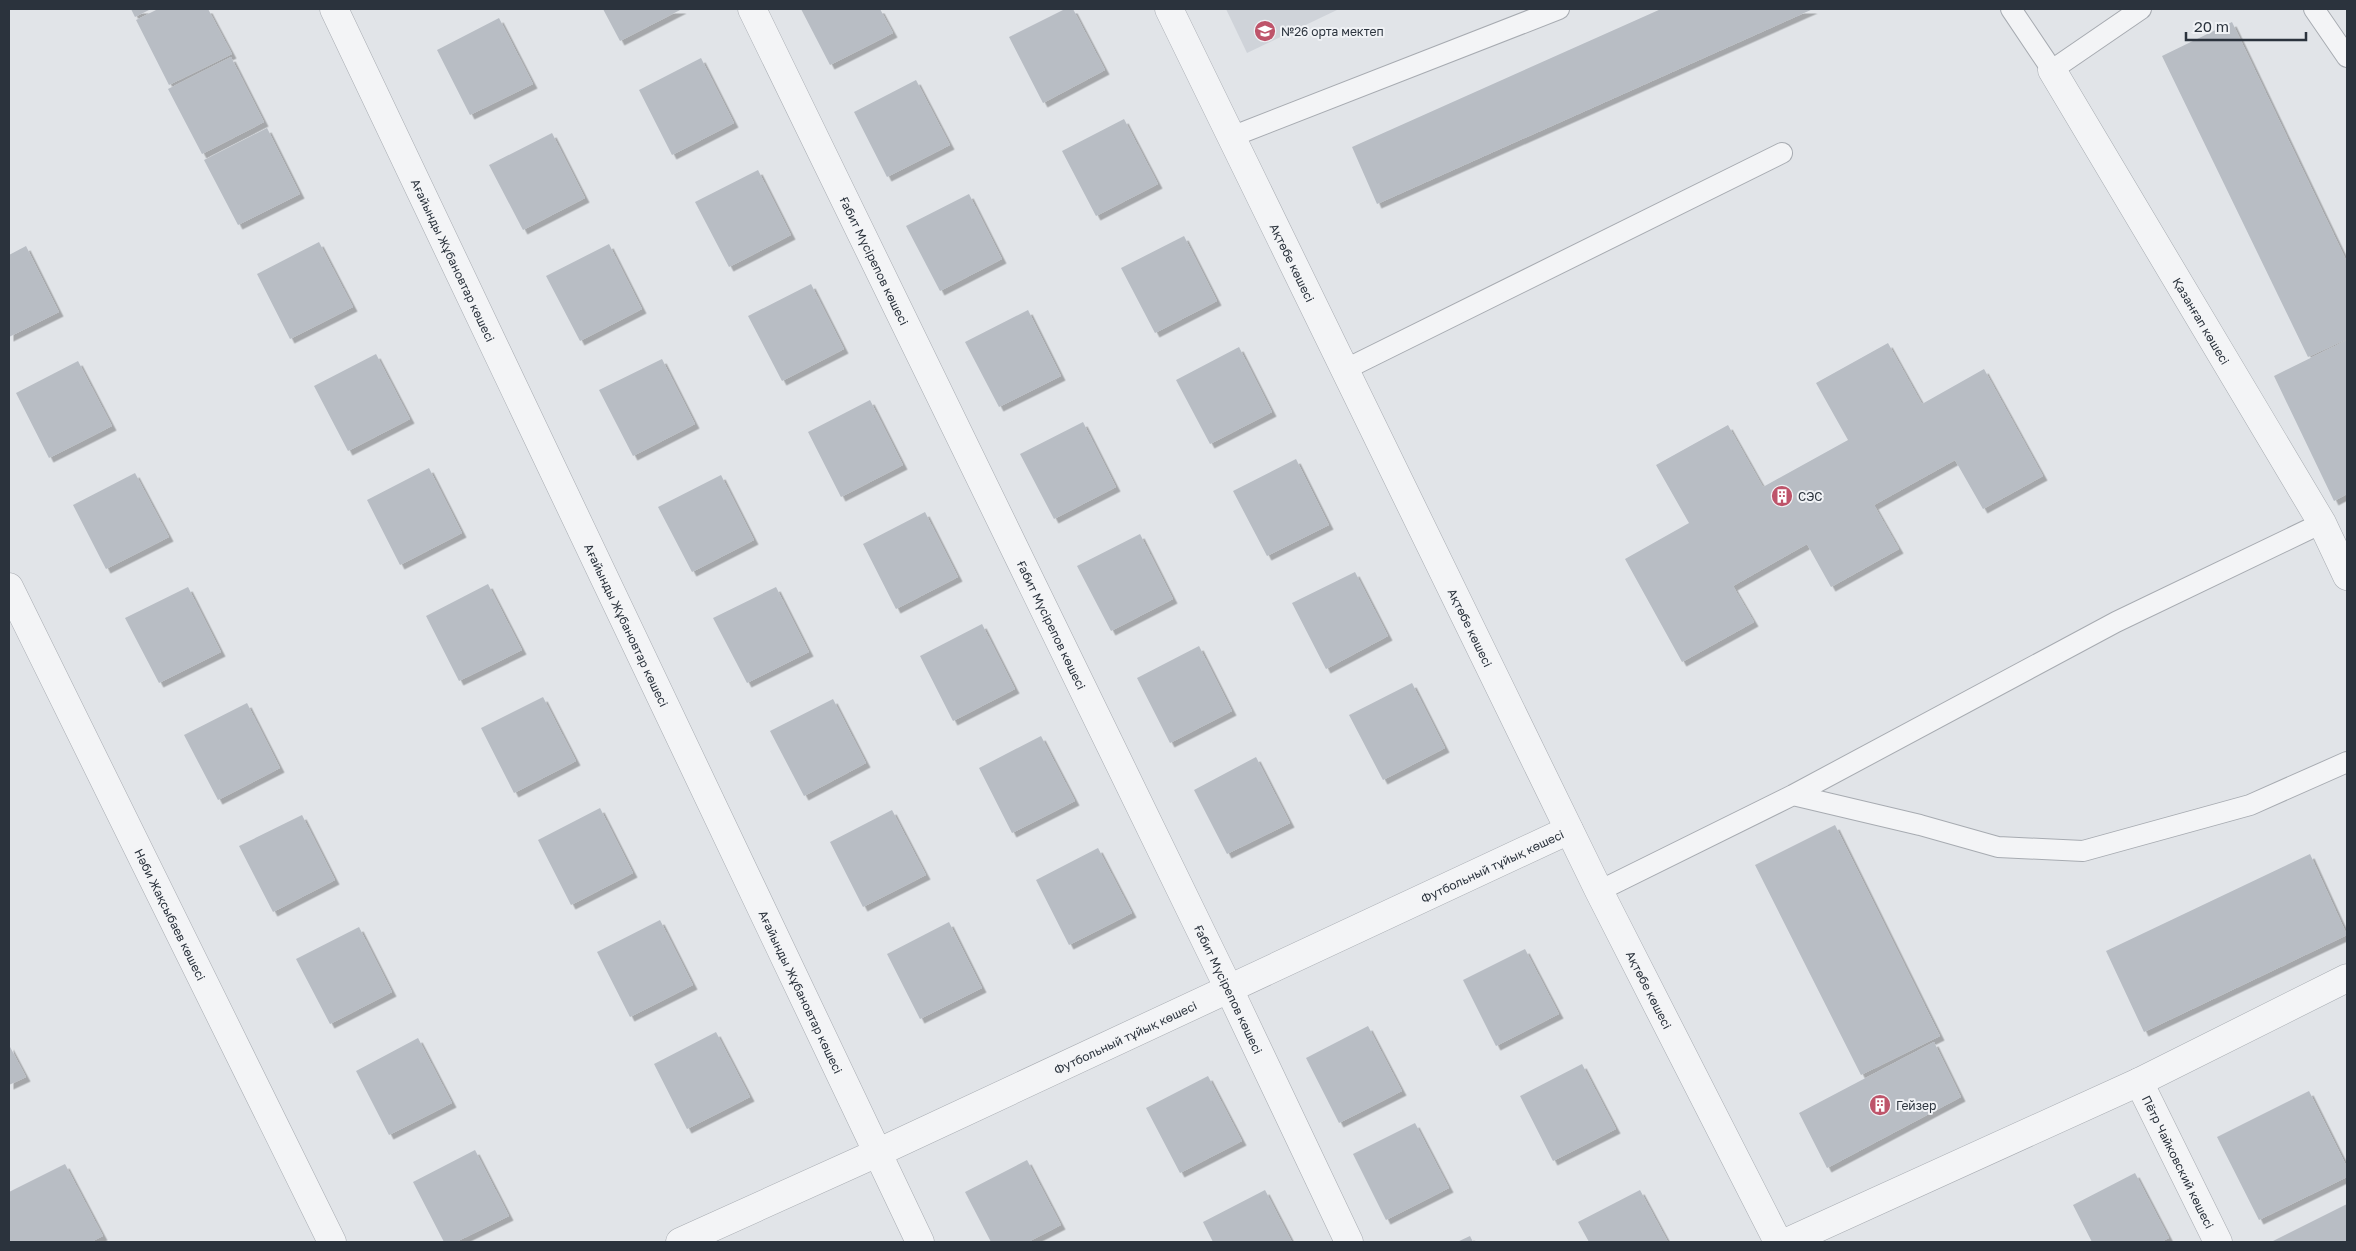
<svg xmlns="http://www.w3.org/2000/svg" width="2356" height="1251" font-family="'Golos Text',sans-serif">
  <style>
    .built { fill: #cfd3d9 }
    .building { fill: #b8bdc4; filter: url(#shadow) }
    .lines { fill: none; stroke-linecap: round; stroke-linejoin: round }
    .service-casing { stroke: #a7abb1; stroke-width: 22 }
    .minor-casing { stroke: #a7abb1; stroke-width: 29 }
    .tertiary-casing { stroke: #a7abb1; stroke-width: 29 }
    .service { stroke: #f3f4f6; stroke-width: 20 }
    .minor { stroke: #f3f4f6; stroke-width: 28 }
    .tertiary { stroke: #f3f4f6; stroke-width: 28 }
    .labels { text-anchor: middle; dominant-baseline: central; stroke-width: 4; stroke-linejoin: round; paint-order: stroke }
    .poi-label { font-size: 12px; fill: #2b333d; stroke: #f0f2f5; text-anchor: start }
    .street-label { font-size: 12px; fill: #2b333d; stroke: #f0f2f5 }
  </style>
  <defs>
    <filter id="shadow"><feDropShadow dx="4.5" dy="4.5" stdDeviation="0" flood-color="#0004"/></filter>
  </defs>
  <rect width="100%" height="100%" fill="#e1e4e8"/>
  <path class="built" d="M1226,9H1339L1247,53Z"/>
  <path class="building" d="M131,9H151L135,17Z
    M158,9H208L232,54L169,85L136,20Z
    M603,9H682L620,41Z
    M801,9H880L893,33L830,65Z
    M1065,9H1073L1105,70L1043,103L1009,37Z
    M1661,9H1813L1377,204L1352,147Z
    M499,18L533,84L470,115L437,50Z
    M2232,22L2347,262V339L2308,357L2162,56Z
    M231,57L264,122L202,154L168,89Z
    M701,58L734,123L672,155L639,90Z
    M916,80L950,145L887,177L854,112Z
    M1124,119L1158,184L1096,216L1062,151Z
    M267,128L300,194L238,225L204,160Z
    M552,133L585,198L523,230L489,165Z
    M758,170L791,235L729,267L695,202Z
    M969,194L1002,259L940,291L906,226Z
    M1184,236L1217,301L1155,333L1121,268Z
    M319,242L353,307L290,339L257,274Z
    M609,244L642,309L580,341L546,276Z
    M26,246L59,312L9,337V255Z
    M811,284L844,349L782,381L748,316Z
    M1028,310L1061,376L999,407L965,342Z
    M2347,340V494L2334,501L2274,376Z
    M1888,343L1922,404L1984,369L2043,476L1983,509L1955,460L1874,505L1899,549L1831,587L1807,544L1733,586L1754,622L1682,662L1625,559L1689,523L1656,465L1728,425L1763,487L1848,440L1816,383Z
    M1239,347L1272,412L1210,444L1176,380Z
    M376,354L410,419L348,451L314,386Z
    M662,359L695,424L633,456L599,390Z
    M78,361L112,426L49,458L16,393Z
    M870,400L903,465L841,497L808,432Z
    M1083,422L1116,487L1054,519L1020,454Z
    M1296,459L1329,525L1267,556L1233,491Z
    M429,468L462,533L400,565L367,500Z
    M135,473L169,537L106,569L73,505Z
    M721,475L754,540L692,572L658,507Z
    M925,512L958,577L896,609L863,544Z
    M1140,534L1173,599L1111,631L1077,566Z
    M1355,572L1388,636L1326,669L1292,603Z
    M488,584L522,650L459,681L426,616Z
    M188,587L221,652L159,683L125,618Z
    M776,587L809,652L747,683L713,618Z
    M982,624L1015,689L953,721L920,656Z
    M1199,646L1232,711L1170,743L1137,678Z
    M1412,683L1445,748L1383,780L1349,715Z
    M543,697L576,761L514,793L481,728Z
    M833,699L866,763L804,796L770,731Z
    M247,703L280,768L218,800L184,735Z
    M1041,736L1075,801L1012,833L979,768Z
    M1256,757L1290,823L1227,854L1194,790Z
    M600,808L633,873L571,905L538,840Z
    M892,810L926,875L863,907L830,842Z
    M302,815L335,880L273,912L239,846Z
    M1835,825L1940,1036L1861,1075L1755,865Z
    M1098,848L1132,913L1069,945L1036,880Z
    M2310,854L2347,935L2144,1032L2106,951Z
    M660,920L693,985L630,1017L597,952Z
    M949,922L982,988L920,1019L887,954Z
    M359,927L392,992L330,1024L296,959Z
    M1525,949L1559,1014L1496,1046L1463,980Z
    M1368,1026L1402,1091L1339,1123L1306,1058Z
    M716,1032L750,1097L687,1129L654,1064Z
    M418,1038L452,1103L389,1135L356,1071Z
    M1934,1042L1961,1097L1827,1168L1799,1113Z
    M9,1045L26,1077L9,1085Z
    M1582,1064L1616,1129L1553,1161L1520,1096Z
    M1208,1076L1242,1141L1180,1173L1146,1108Z
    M2309,1091L2347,1167V1177L2259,1220L2217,1137Z
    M1415,1123L1449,1188L1386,1220L1353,1154Z
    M475,1150L509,1216L456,1242H444L413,1182Z
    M1027,1160L1061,1225L1028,1242H991L965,1192Z
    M65,1164L103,1236L91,1242H9V1192Z
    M2135,1173L2169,1238L2161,1242H2092L2073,1205Z
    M1265,1190L1292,1242H1213L1203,1222Z
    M1640,1190L1668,1242H1589L1578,1222Z
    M2347,1204V1242H2271Z
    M1470,1236L1473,1242H1457Z"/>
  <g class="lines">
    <g class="service-casing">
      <path id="service" d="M2011,9L2052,70L2141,9
        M2314,9L2347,57
        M1231,137L1559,9
        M1346,369L1782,153
        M1793,795L1920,825L1998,847L2083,851L2250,805L2347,762
        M1599,891L1793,795L2116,622L2322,523"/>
    </g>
    <g class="minor-casing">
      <g id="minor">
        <path id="s1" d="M752,9L1229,989L1349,1242"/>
        <path id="s2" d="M1169,9L1599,891L1778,1242"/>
        <path id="s3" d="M2052,70L2322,523L2347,576"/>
        <path id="s4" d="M9,587L332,1242"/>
        <path id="s5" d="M2139,1082L2218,1242"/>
        <path id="s6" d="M680,1242L877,1153L1569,830"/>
        <path d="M1787,1242L2139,1082L2347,978"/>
      </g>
    </g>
    <g class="tertiary-casing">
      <g id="tertiary">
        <path id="s7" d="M334,9L920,1242"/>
      </g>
    </g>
    <use href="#service" class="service"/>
    <use href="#minor" class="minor"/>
    <use href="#tertiary" class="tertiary"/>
  </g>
  <defs>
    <g id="school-disc" transform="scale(1.125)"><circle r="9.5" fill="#be546a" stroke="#f0f2f5"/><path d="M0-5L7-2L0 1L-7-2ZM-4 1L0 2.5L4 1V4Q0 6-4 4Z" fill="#fff"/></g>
    <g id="building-disc" transform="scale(1.125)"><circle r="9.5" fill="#be546a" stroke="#f0f2f5"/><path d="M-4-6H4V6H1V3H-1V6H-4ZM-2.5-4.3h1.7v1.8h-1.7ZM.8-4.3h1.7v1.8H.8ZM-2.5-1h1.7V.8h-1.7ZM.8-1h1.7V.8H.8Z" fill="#fff"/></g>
  </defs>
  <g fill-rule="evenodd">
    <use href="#school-disc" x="1265" y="31"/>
    <use href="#building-disc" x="1782" y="496"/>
    <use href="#building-disc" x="1880" y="1105"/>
  </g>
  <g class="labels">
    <g class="poi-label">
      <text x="1281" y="31">№26 орта мектеп</text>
      <text x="1798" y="496">СЭС</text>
      <text x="1896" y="1105">Гейзер</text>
    </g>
    <g class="street-label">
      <text stroke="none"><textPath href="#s7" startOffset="278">Ағайынды Жұбановтар көшесі</textPath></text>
      <text stroke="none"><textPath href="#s1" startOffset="280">Ғабит Мүсірепов көшесі</textPath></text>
      <text stroke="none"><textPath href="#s2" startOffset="282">Ақтөбе көшесі</textPath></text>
      <text stroke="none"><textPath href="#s3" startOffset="292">Қазанғап көшесі</textPath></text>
      <text stroke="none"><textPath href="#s1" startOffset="685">Ғабит Мүсірепов көшесі</textPath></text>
      <text stroke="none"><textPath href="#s7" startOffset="682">Ағайынды Жұбановтар көшесі</textPath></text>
      <text stroke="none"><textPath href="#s2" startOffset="688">Ақтөбе көшесі</textPath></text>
      <text stroke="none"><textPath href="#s6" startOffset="895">Футбольный тұйық көшесі</textPath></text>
      <text stroke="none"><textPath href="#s4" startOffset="365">Нәби Жақсыбаев көшесі</textPath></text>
      <text stroke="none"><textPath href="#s1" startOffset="1090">Ғабит Мүсірепов көшесі</textPath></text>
      <text stroke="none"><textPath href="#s2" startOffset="1092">Ақтөбе көшесі</textPath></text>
      <text stroke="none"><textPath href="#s7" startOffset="1088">Ағайынды Жұбановтар көшесі</textPath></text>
      <text stroke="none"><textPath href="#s6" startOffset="490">Футбольный тұйық көшесі</textPath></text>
      <text stroke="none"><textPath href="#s5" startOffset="89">Пётр Чайковский көшесі</textPath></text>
    </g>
  </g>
  <rect width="2356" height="1251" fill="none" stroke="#2b333d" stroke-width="20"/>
  <path d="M2186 32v8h120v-8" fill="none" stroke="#2b333d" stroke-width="2.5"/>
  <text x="2194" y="32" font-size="15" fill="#2b333d" stroke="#f0f2f5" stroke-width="4" paint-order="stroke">20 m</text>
</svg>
